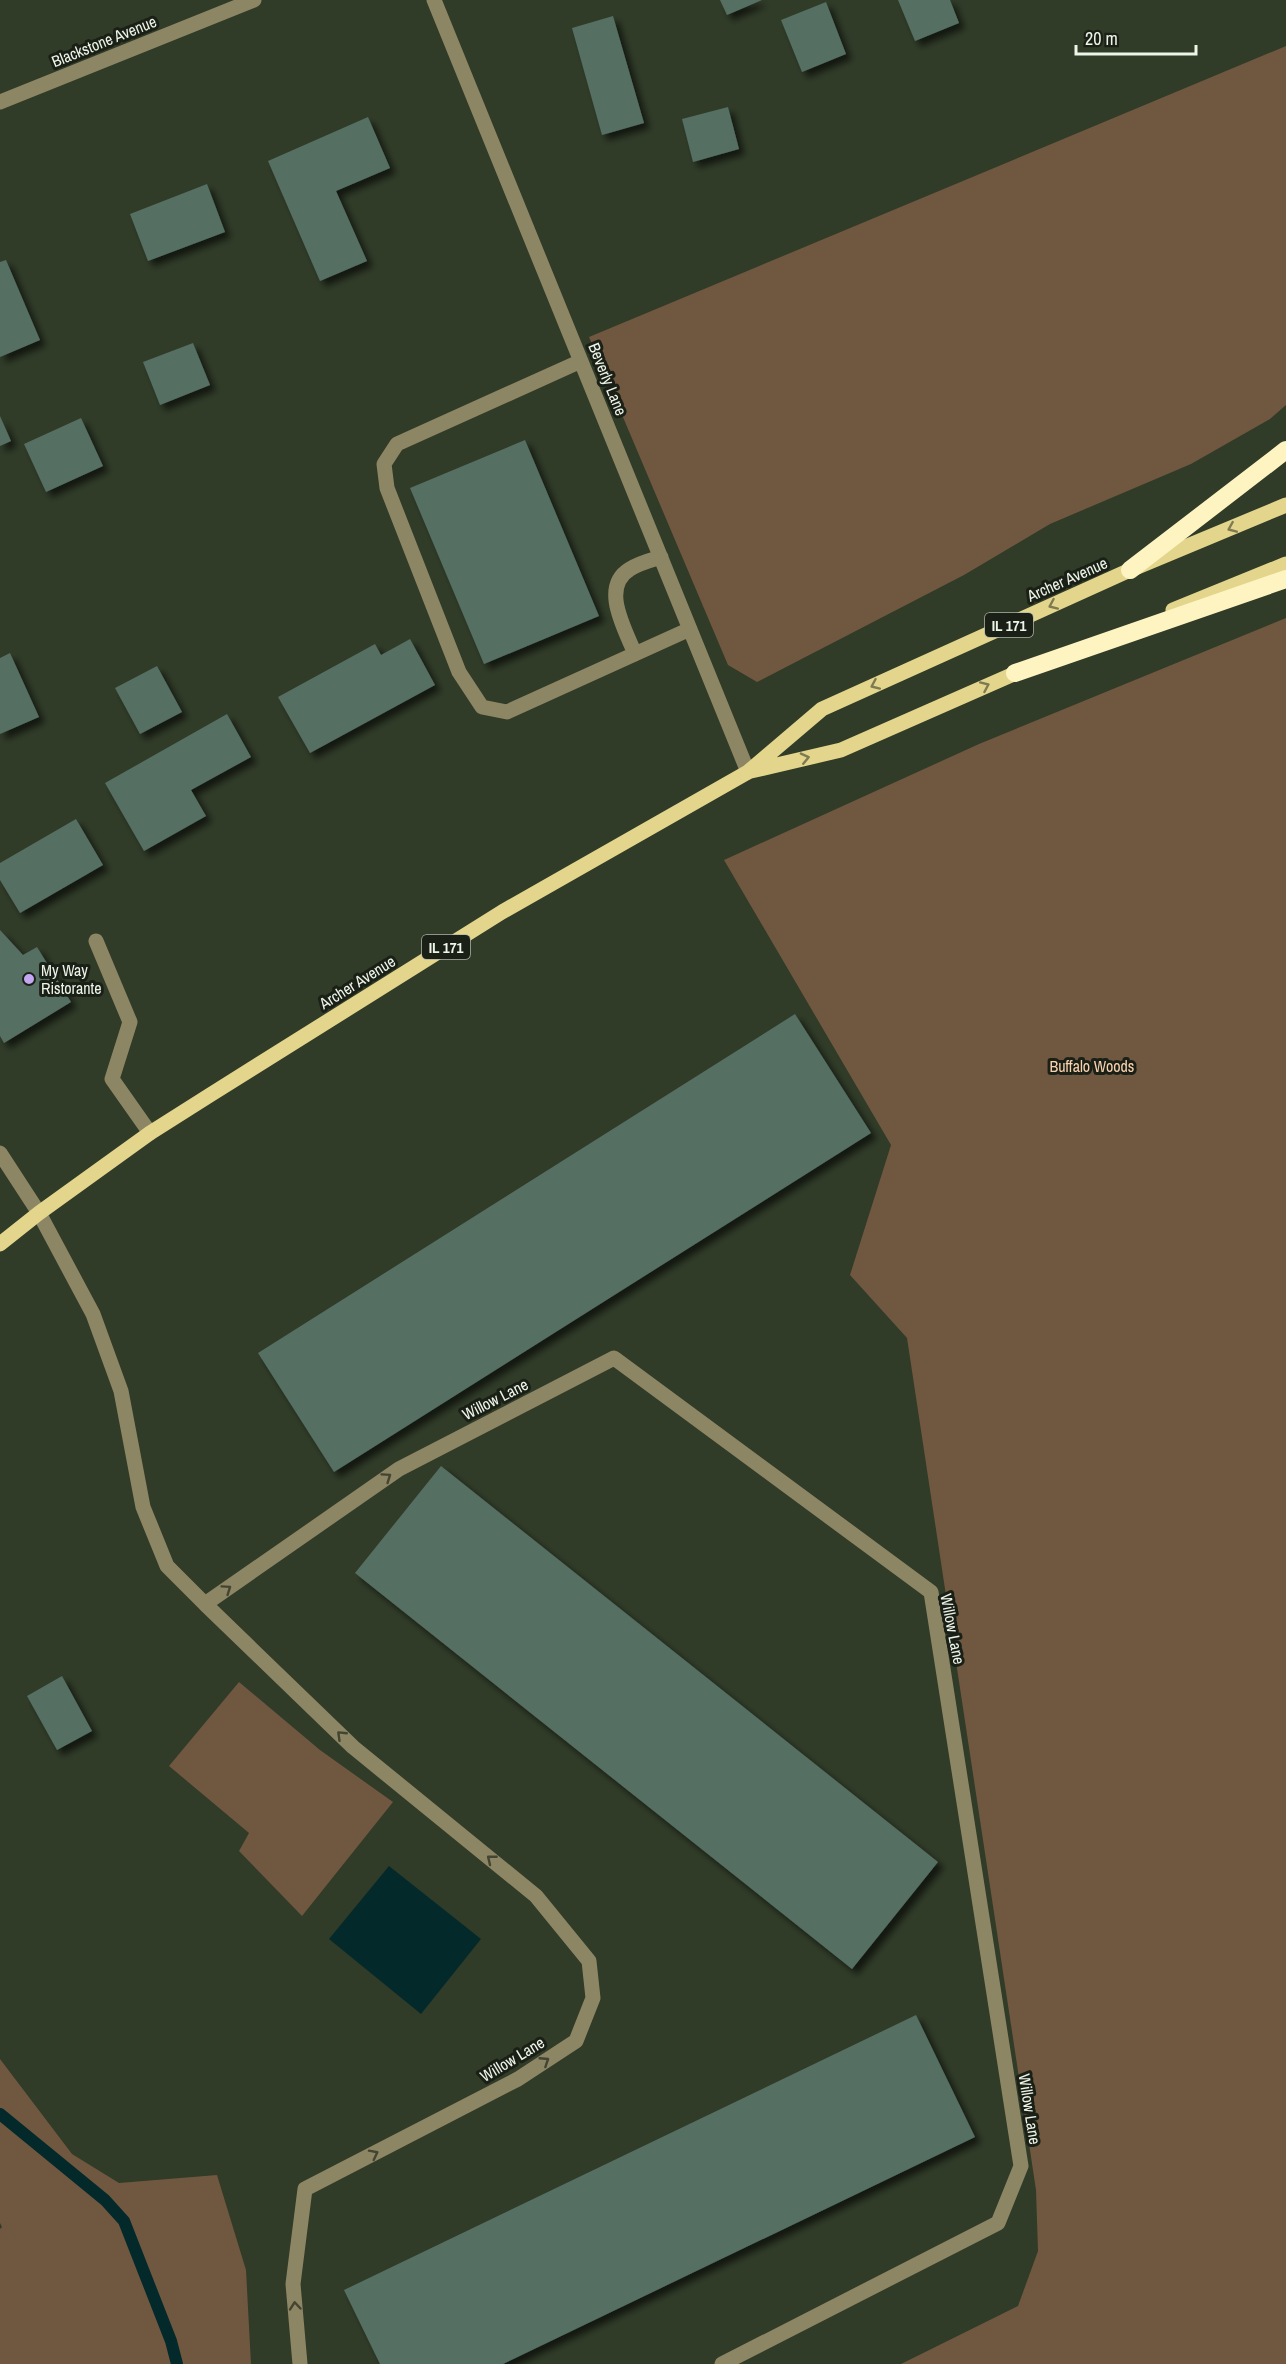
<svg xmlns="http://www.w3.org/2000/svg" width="1286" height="2364" font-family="'Archivo Narrow',sans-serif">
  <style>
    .green { fill: #70573f }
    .water { fill: #04292b }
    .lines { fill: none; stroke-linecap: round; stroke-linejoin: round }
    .stream { stroke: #04292b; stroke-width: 12 }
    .building { fill: #556f63; filter: url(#shadow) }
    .minor { stroke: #8d8664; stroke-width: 15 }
    .major { stroke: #e3d58c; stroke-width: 15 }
    .highway { stroke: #fef4c1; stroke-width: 18 }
    .oneway { stroke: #7f7a52 }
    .oneway2 { stroke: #434432 }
    .poi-dot { fill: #c4a7f1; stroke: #1b2017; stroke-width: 2 }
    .labels { text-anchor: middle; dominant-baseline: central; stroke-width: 6; stroke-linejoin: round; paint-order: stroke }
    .shield { fill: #1b2017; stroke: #aeb4a9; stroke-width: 1.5 }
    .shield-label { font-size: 15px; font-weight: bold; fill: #edf4e8 }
    .street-label { font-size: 16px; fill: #edf4e8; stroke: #1b2017 }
    .poi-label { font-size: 16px; fill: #edf4e8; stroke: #1b2017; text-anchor: start }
    .park-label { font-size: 16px; fill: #f9d2ae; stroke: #1b2017 }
  </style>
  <defs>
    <filter id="shadow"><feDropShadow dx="5.5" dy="5.5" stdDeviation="3" flood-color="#0009"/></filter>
  </defs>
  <rect width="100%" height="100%" fill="#303b28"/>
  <path class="green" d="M1286,46V405L1270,419L1191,464L1050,524L964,575L757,682L728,665L589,337Z
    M1286,618V2364H901L1018,2306L1038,2251L1036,2190L907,1338L850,1275L891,1145L724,860L979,744Z
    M239,1682L320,1750L393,1802L302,1916L239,1851L249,1833L169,1766Z
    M0,2059L72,2154L119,2183L217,2175L246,2270L251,2364H0V2229L2,2227L0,2223Z"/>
  <path class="water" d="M389,1866L481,1939L421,2014L329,1939Z"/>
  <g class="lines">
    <path class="stream" d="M0,2114L105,2200L124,2221L171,2341L177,2364"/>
  </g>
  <path class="building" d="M720,0H762L727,15Z
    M898,0H950L959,23L915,41Z
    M826,2L846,54L802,72L781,20Z
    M613,16L644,123L602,135L572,28Z
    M728,107L739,149L693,162L682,119Z
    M368,117L390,168L336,191L367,261L320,281L268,161Z
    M207,184L225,232L148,261L130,214Z
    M6,260L40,340L0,357V262Z
    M193,343L210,385L160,405L143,362Z
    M0,416L11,441L0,446Z
    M81,418L103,466L46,492L24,444Z
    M525,440L599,616L484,664L410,488Z
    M410,639L435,685L310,753L278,697L375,644L381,655Z
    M10,653L39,717L0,734V658Z
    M157,666L182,712L140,734L115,688Z
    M227,714L251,757L191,790L206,816L144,851L105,783Z
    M76,819L103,865L20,913L0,880V863Z
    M0,930L23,955L37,947L71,1002L4,1043L0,1036Z
    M795,1014L871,1133L334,1472L258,1353Z
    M441,1466L938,1862L852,1969L355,1573Z
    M62,1676L92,1731L57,1750L27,1696Z
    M916,2015L975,2137L503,2364H380L344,2290Z"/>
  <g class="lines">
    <path class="minor" d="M434,0L748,772
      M0,102L254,0
      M581,361L397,444L384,464L387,488L459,672L482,707L507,712L690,629
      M635,654C625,629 600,587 630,569C639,563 651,560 661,557
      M96,941L130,1022L112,1079L150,1133
      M0,1153L39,1213L93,1314L121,1391L143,1507L167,1566L205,1604
      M300,2364L293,2284L305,2189L518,2079L576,2041L593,1998L589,1961L536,1896L353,1747L205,1604L399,1469L614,1358L931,1592L1021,2166L998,2223L722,2364"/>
    <path class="major" d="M1173,610L1286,564
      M751,771L841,750L1025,669
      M0,1244L39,1213L150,1133L210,1095L502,912L748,772L822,709L1130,570L1286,505"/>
    <path class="highway" d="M1130,570L1286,450
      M1015,673L1286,579"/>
  </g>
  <defs><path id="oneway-chevron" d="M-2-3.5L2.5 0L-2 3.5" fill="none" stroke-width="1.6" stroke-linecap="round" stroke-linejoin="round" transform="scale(1.5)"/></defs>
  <g class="oneway">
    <use href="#oneway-chevron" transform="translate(1232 528) rotate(157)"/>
    <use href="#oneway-chevron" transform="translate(1053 605) rotate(156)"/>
    <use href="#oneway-chevron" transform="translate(875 685) rotate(156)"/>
    <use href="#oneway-chevron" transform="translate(985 686) rotate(-24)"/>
    <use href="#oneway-chevron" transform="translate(805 758) rotate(-13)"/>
  </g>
  <g class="oneway2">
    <use href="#oneway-chevron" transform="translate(387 1477) rotate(-35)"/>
    <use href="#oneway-chevron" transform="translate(227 1589) rotate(-35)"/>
    <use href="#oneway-chevron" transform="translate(341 1735) rotate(-136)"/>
    <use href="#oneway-chevron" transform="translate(491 1859) rotate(-141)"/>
    <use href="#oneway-chevron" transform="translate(545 2061) rotate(-33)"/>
    <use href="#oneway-chevron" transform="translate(374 2154) rotate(-27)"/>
    <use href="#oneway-chevron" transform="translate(295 2306) rotate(-95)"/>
  </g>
  <circle class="poi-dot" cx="29" cy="979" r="6"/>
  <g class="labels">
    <g class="shield">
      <rect x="985" y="613" width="48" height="24" rx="4.5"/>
      <rect x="422" y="935" width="48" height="24" rx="4.5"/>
    </g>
    <g class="shield-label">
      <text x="1009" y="625">IL 171</text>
      <text x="446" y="947">IL 171</text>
    </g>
    <g class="street-label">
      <text transform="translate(104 41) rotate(-22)">Blackstone Avenue</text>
      <text transform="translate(608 379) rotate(68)">Beverly Lane</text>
      <text transform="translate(1067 579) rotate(-24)">Archer Avenue</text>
      <text transform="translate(357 982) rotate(-32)">Archer Avenue</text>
      <text transform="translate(495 1399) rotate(-27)">Willow Lane</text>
      <text transform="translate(953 1629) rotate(79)">Willow Lane</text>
      <text transform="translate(512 2059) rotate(-31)">Willow Lane</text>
      <text transform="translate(1030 2109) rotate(81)">Willow Lane</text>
    </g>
    <g class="poi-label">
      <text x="41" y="970">My Way<tspan x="41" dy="18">Ristorante</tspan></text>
    </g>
    <g class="park-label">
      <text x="1092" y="1066">Buffalo Woods</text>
    </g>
  </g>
  <path d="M1076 45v9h120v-9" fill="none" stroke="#edf4e8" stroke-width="3"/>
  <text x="1085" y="45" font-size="18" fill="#edf4e8" stroke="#1b2017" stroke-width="4.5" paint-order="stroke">20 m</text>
</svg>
